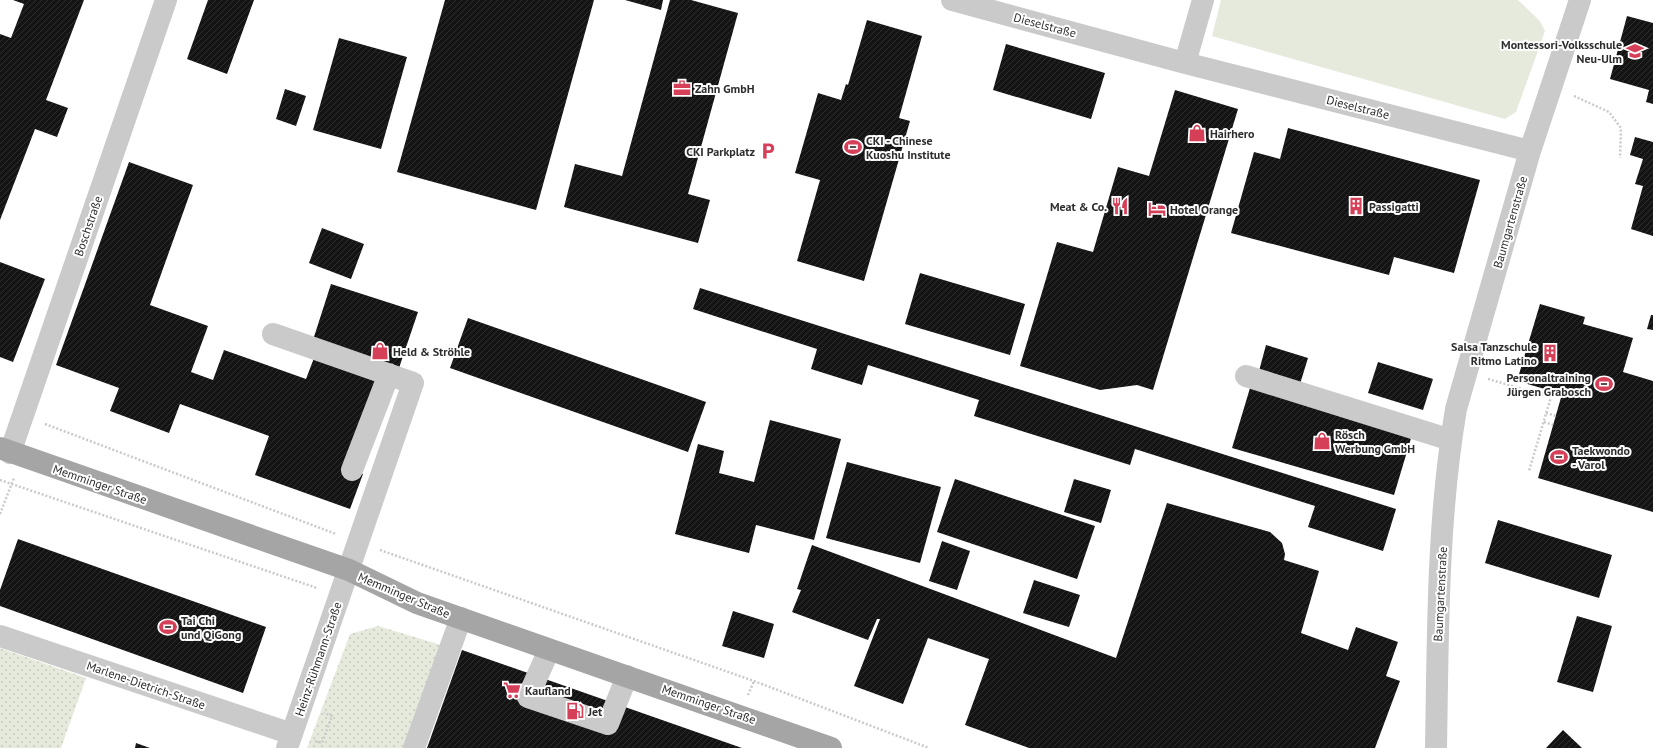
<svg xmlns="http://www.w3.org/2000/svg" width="1653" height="748" font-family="'PT Sans',sans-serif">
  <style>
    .grass { fill: #e5eadc }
    .park { fill: url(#park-dots) }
    .building { fill: url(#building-hatch) }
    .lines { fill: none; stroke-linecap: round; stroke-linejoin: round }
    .path { stroke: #cacaca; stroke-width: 2.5; stroke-dasharray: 2 2; stroke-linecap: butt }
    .minor { stroke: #cacaca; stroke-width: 22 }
    .major { stroke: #a5a5a5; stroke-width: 22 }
    .labels { text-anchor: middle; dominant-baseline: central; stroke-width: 4; stroke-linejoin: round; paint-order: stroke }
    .street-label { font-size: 12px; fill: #2d2d2d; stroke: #fff }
    .poi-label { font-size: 12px; font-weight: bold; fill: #2d2d2d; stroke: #fff; text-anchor: start }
  </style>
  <defs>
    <pattern id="park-dots" width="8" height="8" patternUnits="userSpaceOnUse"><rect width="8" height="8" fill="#e5eadc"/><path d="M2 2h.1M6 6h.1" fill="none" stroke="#c5c9bd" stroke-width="1.8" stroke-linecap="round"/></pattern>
    <pattern id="building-hatch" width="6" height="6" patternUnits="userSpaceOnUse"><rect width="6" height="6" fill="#141414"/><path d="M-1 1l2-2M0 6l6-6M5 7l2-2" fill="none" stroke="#2e2e2e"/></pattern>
  </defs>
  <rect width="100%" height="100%" fill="#fff"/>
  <path class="grass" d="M1221,0H1518L1540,21L1545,31L1516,112L1505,119L1212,36Z"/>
  <path class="park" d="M378,626L441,645L404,748H307L350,634Z
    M0,648L86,678L61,748H0Z"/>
  <path class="building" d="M13,0H84L46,100L68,108L57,137L35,129L0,220V34L11,38L24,4Z
    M208,0H254L227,74L187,59Z
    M445,0H594L536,210L397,172Z
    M625,0H663L661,10Z
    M670,0H691L738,13L688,194L710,200L698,243L564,207L575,164L622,176Z
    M1627,16L1653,23V104L1646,102L1649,90L1610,79Z
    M867,20L922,36L899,118L910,121L864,281L797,261L820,180L795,173L818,93L841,100L846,84L848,85Z
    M339,38L407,57L381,149L313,130Z
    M1006,44L1105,73L1091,119L993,90Z
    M285,89L306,96L296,126L276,119Z
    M1175,90L1238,109L1153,390L1137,385L1100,390L1020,366L1057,242L1093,252L1118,167L1149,176Z
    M1288,128L1480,180L1454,273L1394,257L1389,275L1231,233L1254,152L1280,159Z
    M1635,137L1653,142V236L1631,229L1643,186L1635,184L1643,159L1630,155Z
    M129,162L193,185L150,305L208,326L191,372L213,380L224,350L306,379L314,358L375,381L344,467L363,474L350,509L255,475L269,436L180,404L169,433L110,411L119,388L56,365Z
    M322,228L364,244L351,279L309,263Z
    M0,262L45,279L13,362L0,357Z
    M920,273L1025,304L1010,355L905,324Z
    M331,284L418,312L399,368L313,340Z
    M700,288L1396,509L1383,551L1308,527L1315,506L1135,449L1130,465L974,416L979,400L868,365L862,385L811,369L817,349L693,309Z
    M1540,304L1585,317L1583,324L1633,338L1623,372L1653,381V512L1538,478L1562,394L1517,381Z
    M1651,315H1653V330L1647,329Z
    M468,318L706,402L688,452L450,368Z
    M1266,345L1308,358L1300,384L1259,371Z
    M1378,362L1433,379L1423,410L1368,393Z
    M1250,388L1412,435L1394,495L1232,448Z
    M770,420L841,439L814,540L756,525L749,553L675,534L698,444L724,451L719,473L754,482Z
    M847,462L941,487L920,563L826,538Z
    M955,479L1095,526L1077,579L937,532Z
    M1074,479L1111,490L1101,523L1064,512Z
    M1167,503L1270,532L1282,543L1285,554L1284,560L1319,571L1301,633L1348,650L1356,627L1398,642L1386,676L1400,681L1375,748H1029L965,725L989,659L928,638L903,704L854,686L880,619H877L868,640L792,612L801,590L797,589L812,545L1116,658Z
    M1498,520L1612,555L1599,598L1485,563Z
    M18,539L266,627L243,693L0,606V590Z
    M942,541L970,551L957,590L929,581Z
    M1034,580L1080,595L1069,627L1023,613Z
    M733,611L774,624L764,658L722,646Z
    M1577,616L1612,626L1593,692L1557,682Z
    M462,650L742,748H427Z
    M1563,730L1582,748H1546Z
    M136,743L150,748H135Z"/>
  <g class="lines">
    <path class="path" d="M1574,96L1609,112L1621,128L1620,158
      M1488,379L1551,397L1529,471
      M1546,396L1548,390
      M1546,413L1556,416
      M1544,422L1553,425
      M45,424L336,534
      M0,480L317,588
      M0,514L14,478
      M380,550L754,681L929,748
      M748,695L754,681
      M315,741L322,743L332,716L324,713"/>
    <path class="minor" d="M952,0L1185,63L1530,151
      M1185,63L1203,0
      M273,334L413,383L287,748
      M1246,376L1451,440
      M10,453L166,0
      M352,470L389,374
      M0,636L292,734
      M549,650L528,697L608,724L627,676
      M414,748L461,618
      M1436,748C1438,635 1437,520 1456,409L1530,151L1580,0"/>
    <path class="major" d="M0,448L349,570L417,603L831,748"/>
  </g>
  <defs>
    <g id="school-bare" transform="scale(1.38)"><path d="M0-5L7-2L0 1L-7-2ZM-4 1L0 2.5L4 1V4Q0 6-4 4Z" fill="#d53f57" stroke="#fff" stroke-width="2.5" paint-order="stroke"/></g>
    <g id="office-bare" transform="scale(1.38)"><path d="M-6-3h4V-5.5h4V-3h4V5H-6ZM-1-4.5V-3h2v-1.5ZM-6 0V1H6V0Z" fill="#d53f57" stroke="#fff" stroke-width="2.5" paint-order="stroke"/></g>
    <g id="shop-bare" transform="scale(1.38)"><path d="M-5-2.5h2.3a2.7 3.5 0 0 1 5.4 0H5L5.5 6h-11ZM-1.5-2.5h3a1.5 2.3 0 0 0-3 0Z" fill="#d53f57" stroke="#fff" stroke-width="2.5" paint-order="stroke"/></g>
    <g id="stadium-bare" transform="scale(1.38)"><path d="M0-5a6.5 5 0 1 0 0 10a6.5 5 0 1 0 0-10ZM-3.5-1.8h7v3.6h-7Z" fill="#d53f57" stroke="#fff" stroke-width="2.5" paint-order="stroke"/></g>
    <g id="parking-bare" transform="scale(1.38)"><path d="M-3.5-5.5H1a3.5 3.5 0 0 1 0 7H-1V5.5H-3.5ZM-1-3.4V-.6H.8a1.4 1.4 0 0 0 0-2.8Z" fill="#d53f57" stroke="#fff" stroke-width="2.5" paint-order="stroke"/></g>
    <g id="restaurant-bare" transform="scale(1.38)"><path d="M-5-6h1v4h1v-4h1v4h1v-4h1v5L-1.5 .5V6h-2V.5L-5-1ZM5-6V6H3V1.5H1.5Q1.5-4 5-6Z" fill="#d53f57" stroke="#fff" stroke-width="2.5" paint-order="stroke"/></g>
    <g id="building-bare" transform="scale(1.38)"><path d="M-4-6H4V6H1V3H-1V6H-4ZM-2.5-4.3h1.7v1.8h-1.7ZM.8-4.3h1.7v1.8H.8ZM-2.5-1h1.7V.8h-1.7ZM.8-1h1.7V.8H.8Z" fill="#d53f57" stroke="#fff" stroke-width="2.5" paint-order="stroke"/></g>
    <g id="hotel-bare" transform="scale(1.38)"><path d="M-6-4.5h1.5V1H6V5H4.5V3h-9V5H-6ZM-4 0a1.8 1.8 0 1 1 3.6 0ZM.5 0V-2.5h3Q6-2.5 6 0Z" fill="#d53f57" stroke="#fff" stroke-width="2.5" paint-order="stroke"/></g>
    <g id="supermarket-bare" transform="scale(1.38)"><path d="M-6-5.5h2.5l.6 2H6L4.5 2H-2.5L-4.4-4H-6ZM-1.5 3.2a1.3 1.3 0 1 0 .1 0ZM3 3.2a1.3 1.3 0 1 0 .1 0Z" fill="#d53f57" stroke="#fff" stroke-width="2.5" paint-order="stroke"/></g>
    <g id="fuel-bare" transform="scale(1.38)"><path d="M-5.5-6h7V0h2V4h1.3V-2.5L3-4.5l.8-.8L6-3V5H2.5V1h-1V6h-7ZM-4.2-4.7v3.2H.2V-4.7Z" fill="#d53f57" stroke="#fff" stroke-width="2.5" paint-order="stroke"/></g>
  </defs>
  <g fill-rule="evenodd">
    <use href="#school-bare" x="1635" y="51"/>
    <use href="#office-bare" x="682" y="88"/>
    <use href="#shop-bare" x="1197" y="133"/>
    <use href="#stadium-bare" x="853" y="147"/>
    <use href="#parking-bare" x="768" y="151"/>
    <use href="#restaurant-bare" x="1120" y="206"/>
    <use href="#building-bare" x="1356" y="206"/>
    <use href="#hotel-bare" x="1157" y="209"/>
    <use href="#shop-bare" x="380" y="351"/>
    <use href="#building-bare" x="1550" y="353"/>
    <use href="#stadium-bare" x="1604" y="384"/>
    <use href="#shop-bare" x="1322" y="441"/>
    <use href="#stadium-bare" x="1559" y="457"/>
    <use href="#stadium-bare" x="168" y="627"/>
    <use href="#supermarket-bare" x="512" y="690"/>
    <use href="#fuel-bare" x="575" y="711"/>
  </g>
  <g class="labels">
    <g class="street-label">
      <text transform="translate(1045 25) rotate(15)">Dieselstraße</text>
      <text transform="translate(1358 107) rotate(14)">Dieselstraße</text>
      <text transform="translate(1510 222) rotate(-74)">Baumgartenstraße</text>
      <text transform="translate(88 226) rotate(-71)">Boschstraße</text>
      <text transform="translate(100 484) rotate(19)">Memminger Straße</text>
      <text transform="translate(1440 594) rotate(-87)">Baumgartenstraße</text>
      <text transform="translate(404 595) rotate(23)">Memminger Straße</text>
      <text transform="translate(318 659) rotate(-71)">Heinz-Rühmann-Straße</text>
      <text transform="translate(146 685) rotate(19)">Marlene-Dietrich-Straße</text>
      <text transform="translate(709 704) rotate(19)">Memminger Straße</text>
    </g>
    <g class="poi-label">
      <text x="1622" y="44" text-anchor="end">Montessori-Volksschule<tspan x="1622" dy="14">Neu-Ulm</tspan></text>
      <text x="695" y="88">Zahn GmbH</text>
      <text x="1210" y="133">Hairhero</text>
      <text x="866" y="140">CKI - Chinese<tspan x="866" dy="14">Kuoshu Institute</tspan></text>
      <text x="755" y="151" text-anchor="end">CKI Parkplatz</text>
      <text x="1107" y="206" text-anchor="end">Meat &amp; Co.</text>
      <text x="1369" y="206">Passigatti</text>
      <text x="1170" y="209">Hotel Orange</text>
      <text x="1537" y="346" text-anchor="end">Salsa Tanzschule<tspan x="1537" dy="14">Ritmo Latino</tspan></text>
      <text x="393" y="351">Held &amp; Ströhle</text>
      <text x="1591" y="377" text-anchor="end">Personaltraining<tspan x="1591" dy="14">Jürgen Grabosch</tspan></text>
      <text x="1335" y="434">Rösch<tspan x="1335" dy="14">Werbung GmbH</tspan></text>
      <text x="1572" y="450">Taekwondo<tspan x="1572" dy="14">- Varol</tspan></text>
      <text x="181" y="620">Tai Chi<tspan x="181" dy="14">und QiGong</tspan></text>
      <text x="525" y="690">Kaufland</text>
      <text x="588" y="711">Jet</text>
    </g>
  </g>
</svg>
